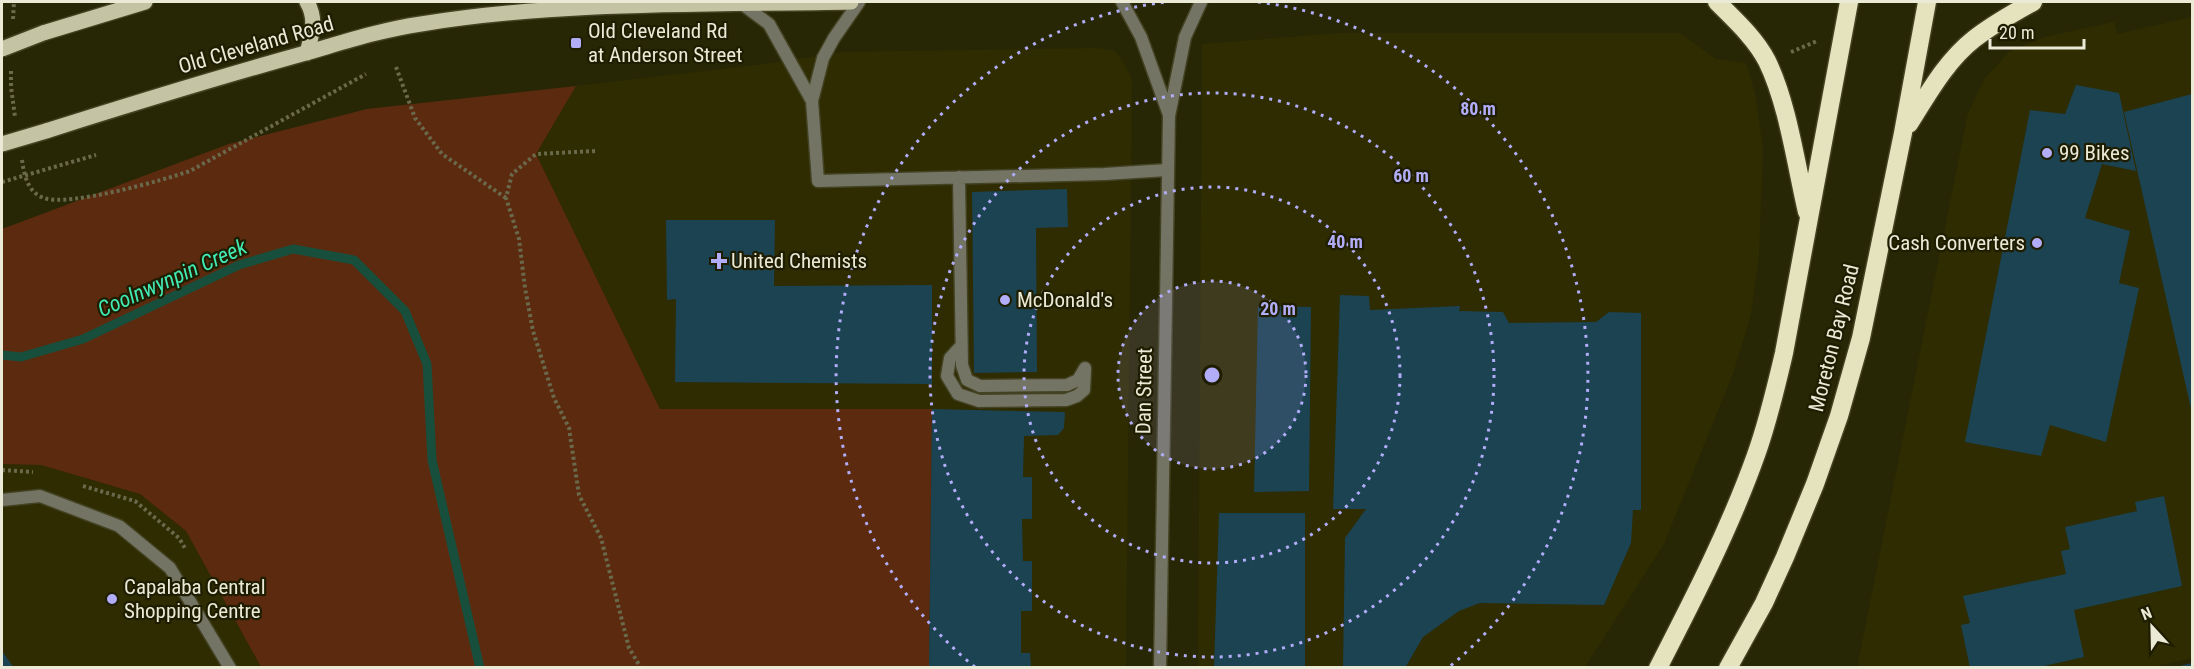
<svg xmlns="http://www.w3.org/2000/svg" width="2194" height="669" font-family="'Roboto Condensed',sans-serif">
  <style>
    .built { fill: #2e2c00 }
    .green { fill: #5c2b0f }
    .lines { fill: none; stroke-linecap: round; stroke-linejoin: round }
    .stream { stroke: #184f3c; stroke-width: 9 }
    .building { fill: #1c4352 }
    .lane-casing { stroke: #434222; stroke-width: 15 }
    .street-casing { stroke: #434222; stroke-width: 15 }
    .primary-casing { stroke: #434222; stroke-width: 18 }
    .highway-casing { stroke: #434222; stroke-width: 21 }
    .path { stroke: #6a694c; stroke-width: 4; stroke-dasharray: 3 3; stroke-linecap: butt }
    .lane { stroke: #747465; stroke-width: 12 }
    .street { stroke: #747465; stroke-width: 12 }
    .primary { stroke: #c4c4a4; stroke-width: 15 }
    .highway { stroke: #e4e3bd; stroke-width: 18 }
    .primary-bridge-casing { stroke: #434222; stroke-width: 18; stroke-linecap: butt }
    .path-bridge { stroke: #6a694c; stroke-width: 4; stroke-dasharray: 3 3; stroke-linecap: butt }
    .primary-bridge { stroke: #c4c4a4; stroke-width: 15 }
    .ring { fill: none; stroke: #b2adf9; stroke-width: 3; stroke-dasharray: 3 6 }
    .poi-dot { fill: #b2adf9; stroke: #1f1d00; stroke-width: 2 }
    .labels { text-anchor: middle; dominant-baseline: central; stroke-width: 4.5; stroke-linejoin: round; paint-order: stroke }
    .poi-label { font-size: 21px; fill: #eaead7; stroke: #1f1d00; text-anchor: start }
    .street-label { font-size: 21px; fill: #eaead7; stroke: #1f1d00 }
    .water-label { font-size: 22px; font-style: italic; fill: #42ebb5; stroke: #1f1d00 }
    .centre { fill: #b2adf9; stroke: #1f1d00; stroke-width: 3 }
    .ring-label { font-size: 18px; text-anchor: middle; font-weight: bold; fill: #b2adf9; stroke: #1f1d00; stroke-width: 4.5; stroke-linejoin: round; paint-order: stroke }
  </style>
  <rect width="100%" height="100%" fill="#282705"/>
  <path class="built" d="M2192,17V658L2148,668H1857L1968,113L1985,78L2010,51L2045,37L2114,22L2117,34Z
    M1341,33H1680L1716,59L1746,63L1755,93L1763,149L1759,256L1751,314L1734,371L1664,544L1585,667L1198,668L1202,44Z
    M1098,48L1115,51L1125,65L1132,80L1126,667H929L932,409H660L536,154L576,86L772,63L842,52Z
    M2,464L41,465L140,494L186,531L261,667L2,668Z"/>
  <path class="green" d="M576,86L536,154L660,409H932L929,667H261L186,531L140,494L41,465L2,464V229L229,144L367,109Z"/>
  <g class="lines">
    <path class="stream" d="M2,355L21,357L83,339L239,265L293,249L354,260L405,311L427,364L432,460L480,668"/>
  </g>
  <path class="building" d="M2076,85L2119,93L2136,171L2102,164L2085,218L2130,231L2119,283L2139,288L2106,442L2050,425L2041,456L1965,442L2030,110L2065,114Z
    M2192,94V413L2124,112Z
    M1067,189L1068,227L1036,228L1037,372L974,373L972,192Z
    M666,220H775L774,286L932,285V384L675,382L676,299L667,300Z
    M1340,295L1369,296L1370,310L1460,306L1459,311L1503,312L1509,323L1596,322L1609,312L1641,313V510H1633L1631,543L1604,605L1480,603L1459,611L1423,637L1405,668H1343L1345,538L1366,509H1333Z
    M1258,306L1311,307L1309,491L1254,492Z
    M932,409L1065,412L1064,428L1058,435L1024,436L1023,477H1032V519H1022L1023,561H1032V611H1021V653H1030L1031,668H929Z
    M2164,496L2182,586L2074,610L2084,657L2035,668H1970L1961,625L1970,623L1963,596L2066,574L2061,551L2070,549L2065,527L2137,511L2135,502Z
    M1219,513H1305V668H1214Z
    M2,651L14,668H2Z
    M2192,663V668H2176V667Z"/>
  <g class="lines">
    <g class="lane-casing">
      <path id="lane" d="M859,2L834,38L823,58L812,101L818,181L1105,174L1167,170
        M742,4L769,24L812,101
        M959,177L962,365L967,380L980,386L1067,385L1078,380L1085,368
        M961,346L950,358L947,376L958,394L979,401L1066,400L1077,396L1084,390L1085,370
        M2,500L40,496L119,526L170,568L230,668"/>
    </g>
    <g class="street-casing">
      <path id="street" d="M1122,2L1141,37L1169,115
        M1160,668L1169,116L1185,37L1201,2"/>
    </g>
    <g class="primary-casing">
      <path id="primary" d="M307,2C317,19 312,34 307,53
        M43,33L145,2
        M46,131C131,104 216,78 302,54C341,43 380,30 421,24C561,1 709,5 851,2"/>
    </g>
    <g class="highway-casing">
      <path id="highway" d="M1717,2C1735,20 1755,38 1767,61C1788,104 1796,165 1807,212
        M1909,124C1928,94 1946,61 1974,39C1992,25 2013,13 2033,2
        M1658,668C1694,598 1730,528 1756,455C1768,422 1776,387 1784,353L1849,2
        M1728,668L1764,603L1785,557L1815,484L1839,416L1861,338L1903,133L1927,2"/>
    </g>
    <path class="path" d="M13,19L14,2
      M1791,52L1817,41
      M396,67L415,118L442,154L506,198
      M11,71V87L15,117
      M595,151L536,154L512,174L506,198L519,239L525,288L533,331L554,398L569,428L579,495L601,538L629,648L641,668
      M22,160C24,175 28,193 44,198C68,207 164,180 190,171L366,74
      M2,470L33,472
      M83,486L135,501L179,538L186,550"/>
    <use href="#lane" class="lane"/>
    <use href="#street" class="street"/>
    <use href="#primary" class="primary"/>
    <use href="#highway" class="highway"/>
    <g class="primary-bridge-casing">
      <path id="primary-bridge" d="M2,49L43,33
        M2,144L46,131"/>
    </g>
    <path class="path-bridge" d="M2,182L96,155"/>
    <use href="#primary-bridge" class="primary-bridge"/>
  </g>
  <circle cx="1212" cy="375" r="94" fill="#b2adf9" fill-opacity=".12"/>
  <g class="ring">
    <circle cx="1212" cy="375" r="94"/>
    <circle cx="1212" cy="375" r="188"/>
    <circle cx="1212" cy="375" r="282"/>
    <path d="M975 667A376 376 0 0 1 1166 2M1258 2A376 376 0 0 1 1449 667"/>
  </g>
  <g class="poi-dot">
    <rect x="570" y="37" width="12" height="12" rx="3"/>
    <circle cx="2047" cy="153" r="6"/>
    <circle cx="2037" cy="243" r="6"/>
    <path d="M716 252h6v6h6v6h-6v6h-6v-6h-6v-6h6z"/>
    <circle cx="1005" cy="300" r="6"/>
    <circle cx="112" cy="599" r="6"/>
  </g>
  <g class="labels">
    <g class="poi-label">
      <text x="588" y="31">Old Cleveland Rd<tspan x="588" dy="24">at Anderson Street</tspan></text>
      <text x="2059" y="153">99 Bikes</text>
      <text x="2025" y="243" text-anchor="end">Cash Converters</text>
      <text x="731" y="261">United Chemists</text>
      <text x="1017" y="300">McDonald's</text>
      <text x="124" y="587">Capalaba Central<tspan x="124" dy="24">Shopping Centre</tspan></text>
    </g>
    <g class="street-label">
      <text transform="translate(256 45) rotate(-16)">Old Cleveland Road</text>
      <text transform="translate(1834 338) rotate(-76)">Moreton Bay Road</text>
      <text transform="translate(1144 391) rotate(-89)">Dan Street</text>
    </g>
    <g class="water-label">
      <text transform="translate(172 278) rotate(-24)">Coolnwynpin Creek</text>
    </g>
  </g>
  <circle cx="1212" cy="375" r="9" class="centre"/>
  <g class="ring-label">
    <text x="1478" y="115">80 m</text>
    <text x="1411" y="182">60 m</text>
    <text x="1345" y="248">40 m</text>
    <text x="1278" y="315">20 m</text>
  </g>
  <rect width="2194" height="669" fill="none" stroke="#eaead7" stroke-width="6"/>
  <g transform="translate(2152 627) rotate(338)" stroke="#1f1d00" stroke-width="4.5" paint-order="stroke">
  <path d="M0-4.5L10 22L0 15L-10 22Z" fill="#eaead7"/>
  <text y="-9" font-size="16" font-weight="bold" text-anchor="middle" fill="#eaead7">N</text>
  </g>
  <path d="M1990 39v9h94v-9" fill="none" stroke="#eaead7" stroke-width="3"/>
  <text x="1999" y="39" font-size="18" fill="#eaead7" stroke="#1f1d00" stroke-width="4.5" paint-order="stroke">20 m</text>
</svg>
